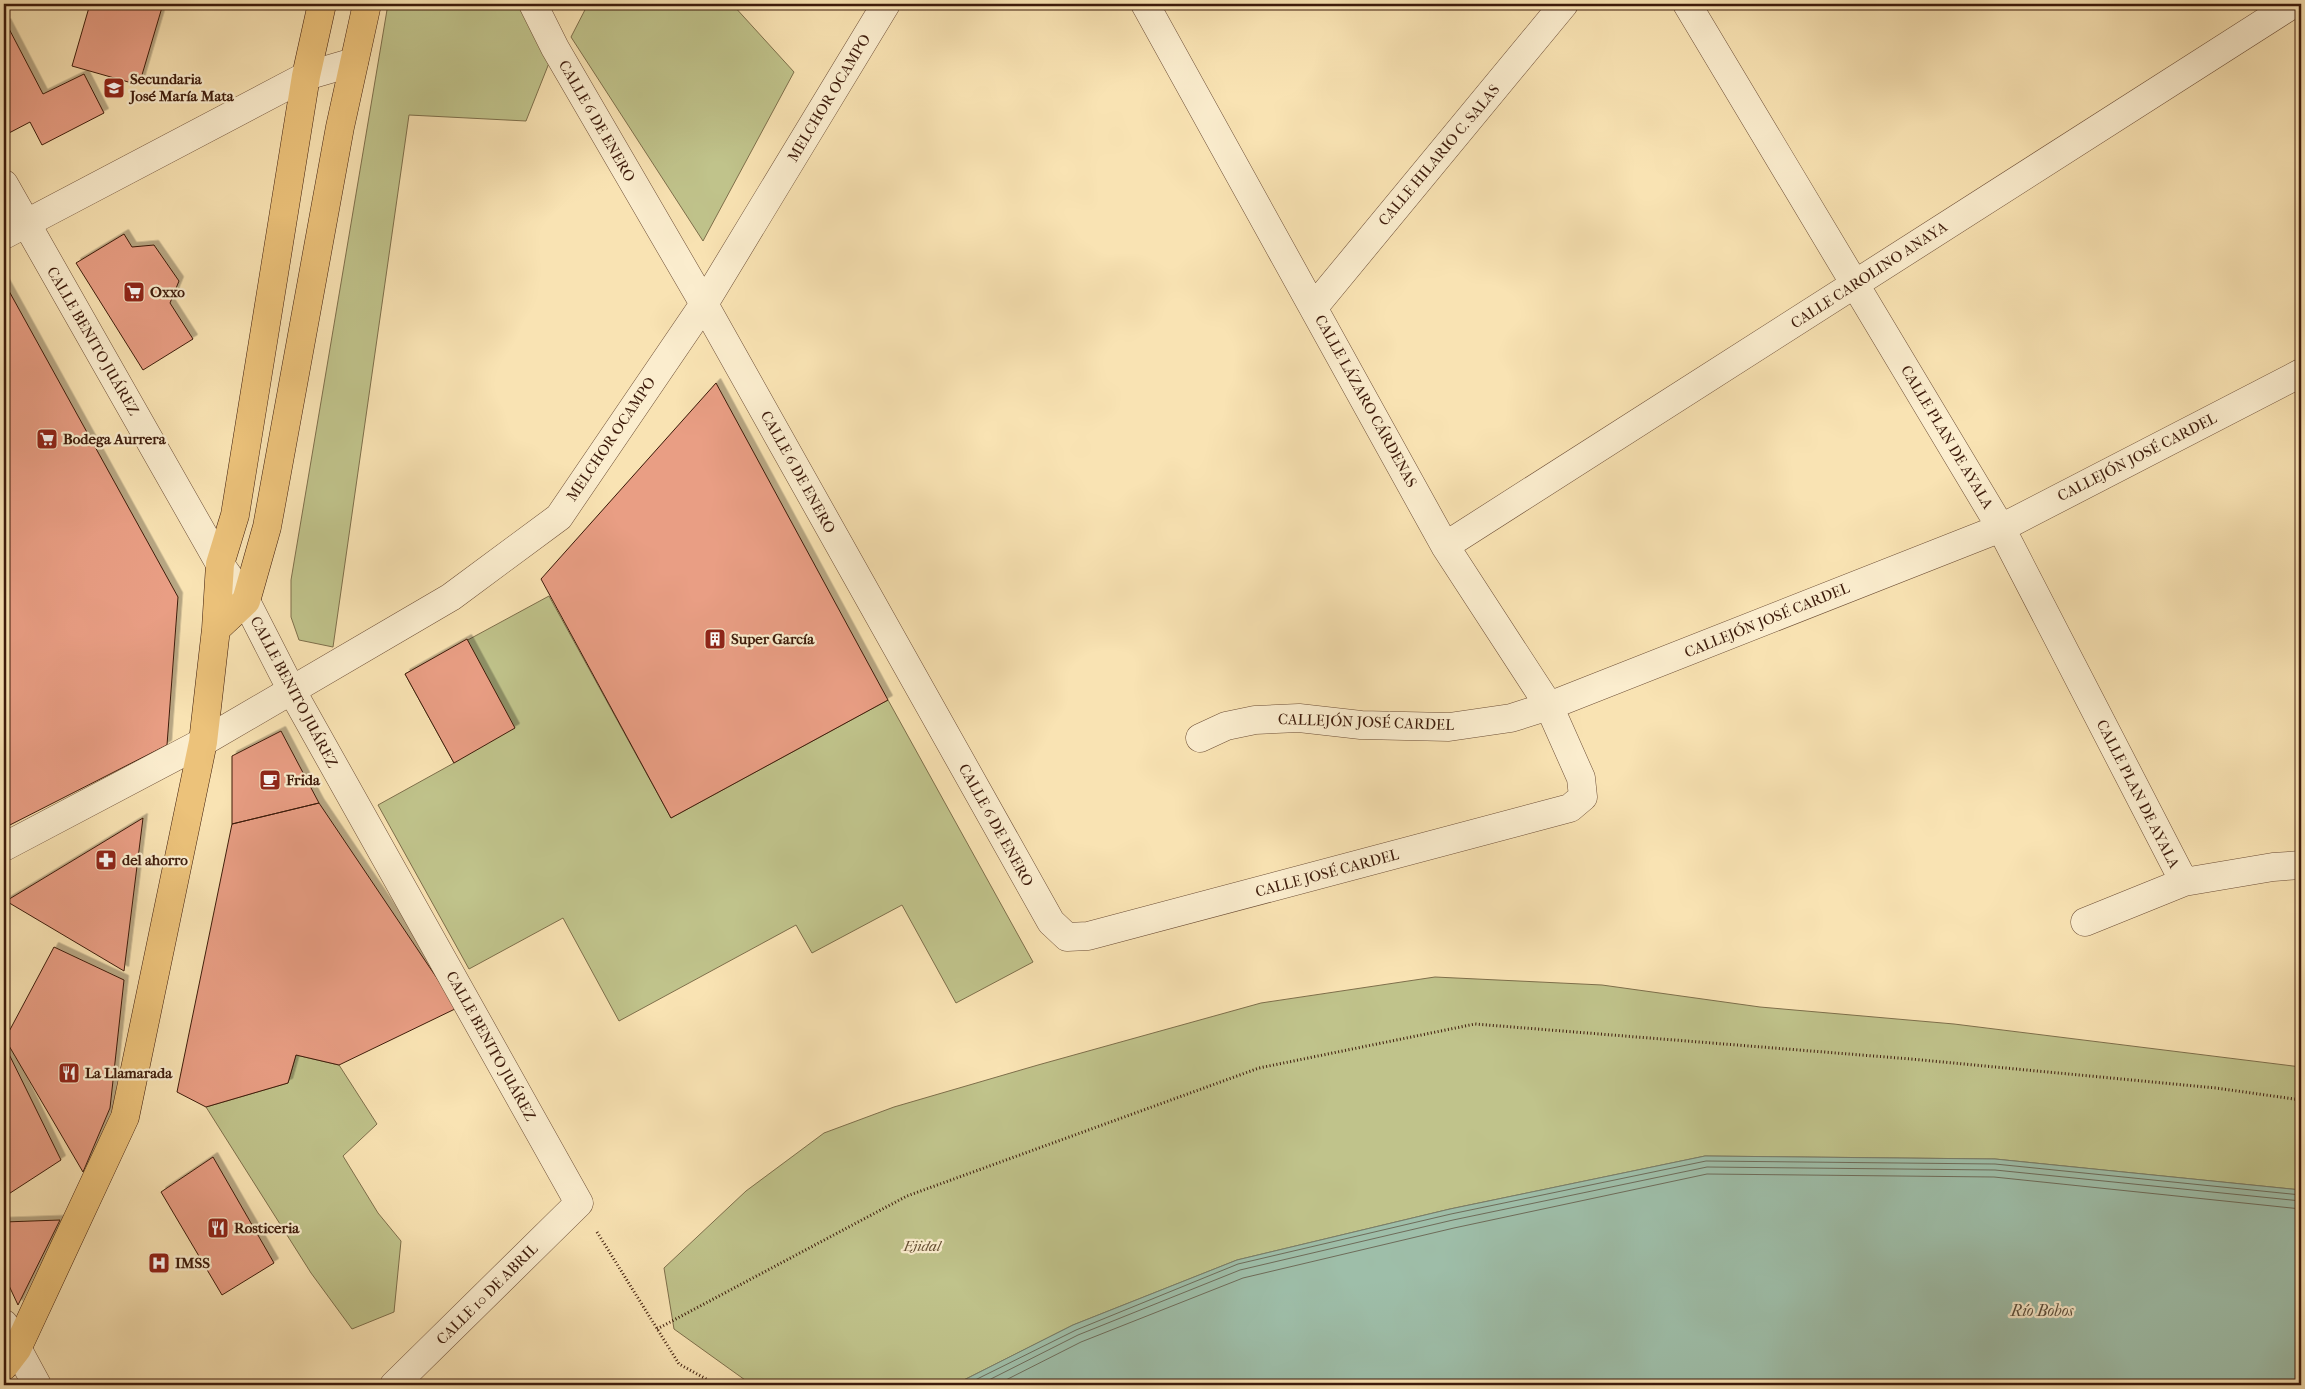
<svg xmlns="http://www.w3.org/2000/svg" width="2305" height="1389" font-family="'IM FELL French Canon',serif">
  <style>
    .green { fill: #c0c38b; stroke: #7e6f4b }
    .water { fill: #9ebea9; stroke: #777d6a }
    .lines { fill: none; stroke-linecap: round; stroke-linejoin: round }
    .shore { stroke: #6e6c5a; stroke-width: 1 }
    .building { fill: #e99e84; stroke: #3d1b0b; filter: url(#shadow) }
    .minor-casing { stroke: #6c4d35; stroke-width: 29 }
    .tertiary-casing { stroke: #6c4d35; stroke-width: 29 }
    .primary-casing { stroke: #3d1b0b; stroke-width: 29 }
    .path { stroke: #3d1b0b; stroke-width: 3; stroke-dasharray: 1 2.5; stroke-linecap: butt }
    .minor { stroke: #fbedce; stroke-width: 28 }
    .tertiary { stroke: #fbedce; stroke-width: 28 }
    .primary { stroke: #ecc27a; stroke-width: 28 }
    .labels { text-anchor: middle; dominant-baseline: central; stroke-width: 4.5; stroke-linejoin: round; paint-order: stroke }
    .poi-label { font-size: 15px; font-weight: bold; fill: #3d1b0b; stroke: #fbedce; text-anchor: start }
    .street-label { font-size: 15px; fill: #3d1b0b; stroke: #fbedce }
    .park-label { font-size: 15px; font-style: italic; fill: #644d31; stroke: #fbedce }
    .water-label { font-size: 16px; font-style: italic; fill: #5a4c3a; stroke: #fbedce }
  </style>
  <defs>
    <filter id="shadow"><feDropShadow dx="4.5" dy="-4.5" stdDeviation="0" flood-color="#0004"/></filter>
  </defs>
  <rect width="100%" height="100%" fill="#f9e3b3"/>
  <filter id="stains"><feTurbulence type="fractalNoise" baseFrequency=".004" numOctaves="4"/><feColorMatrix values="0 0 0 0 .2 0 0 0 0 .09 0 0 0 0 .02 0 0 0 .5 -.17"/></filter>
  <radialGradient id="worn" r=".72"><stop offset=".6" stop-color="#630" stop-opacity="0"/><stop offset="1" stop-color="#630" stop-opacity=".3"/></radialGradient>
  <path class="green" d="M388,4H550L555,48L526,121L409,115L333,647L299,640L291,617V580Z
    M588,4H735L733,5L794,72L703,241L571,37Z
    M549,596L671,818L888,700L1033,962L956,1003L902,905L812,953L796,925L619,1021L563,918L469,969L378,805L454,763L405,674Z
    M1435,977L1602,985L1760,1007L1954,1024L2301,1067V1190L1995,1159L1705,1156L1450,1209L1237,1260L1073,1325L954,1385H752L674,1329L664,1268L746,1191L824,1133L894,1107L1038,1065L1261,1003Z
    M296,1055L339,1065L377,1124L343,1156L378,1213L401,1241L394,1312L352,1329L311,1273L206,1107L288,1083Z"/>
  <path class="water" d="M1705,1156L1995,1159L2301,1190V1385H954L1073,1325L1237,1260L1450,1209Z"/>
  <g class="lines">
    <path class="shore" d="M965,1385L1076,1330L1238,1264L1451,1214L1706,1161L1995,1164L2301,1195
      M979,1385L1078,1335L1240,1270L1453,1220L1707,1167L1995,1170L2301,1201
      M996,1385L1081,1342L1243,1278L1454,1228L1707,1174L1994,1177L2301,1209"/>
  </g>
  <path class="building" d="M90,4H163L139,85L72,66Z
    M6,23L43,94L84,74L104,113L42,145L30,122L9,133L4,123V25Z
    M124,234L132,247L154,245L179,281L170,303L193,339L143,370L76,263Z
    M4,282L178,597L167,745L4,828Z
    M716,383L888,700L671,818L541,579Z
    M467,639L515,728L454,763L405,674Z
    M281,731L319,803L232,824V756Z
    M319,803L457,1008L339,1065L296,1055L288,1083L206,1107L177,1092L232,824Z
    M143,818L124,971L6,901Z
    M54,947L124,980L110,1108L83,1172L5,1039Z
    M4,1044L61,1160L4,1197Z
    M213,1157L274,1263L222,1295L161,1192Z
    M60,1220L18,1305L4,1275V1222Z"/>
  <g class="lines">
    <g class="minor-casing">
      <path id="minor" d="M533,4L555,48L704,304L1051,922L1067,937L1088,936L1570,808L1583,797L1581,778L1549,706L1445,546L1145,4
        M1687,4L2001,528L2184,882
        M4,235L306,76L354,62
        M1314,307L1564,4
        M1445,546L2293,4
        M220,564L246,601L292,691L579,1203L394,1385
        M1200,738L1226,726L1255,720L1299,718L1361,725L1449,727L1511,718L1549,706L2001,528L2301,373
        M203,742L451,597L559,517L704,304L886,4
        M2085,922L2184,882L2273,867L2301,865
        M4,1324L37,1385"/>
    </g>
    <g class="tertiary-casing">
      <path id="tertiary" d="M4,184L220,564
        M4,847L203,742"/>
    </g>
    <g class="primary-casing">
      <path id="primary" d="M216,629L246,601L267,527L340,127L367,4
        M4,1366L17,1349L125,1117L203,742L216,629L220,564L235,515L306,76L322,4"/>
    </g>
    <path class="path" d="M597,1232L679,1364L717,1385
      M657,1329L907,1196L1259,1068L1475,1024L1911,1059L2216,1088L2301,1100"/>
    <use href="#minor" class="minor"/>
    <use href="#tertiary" class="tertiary"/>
    <use href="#primary" class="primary"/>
  </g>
  <defs>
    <g id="school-square" transform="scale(1.125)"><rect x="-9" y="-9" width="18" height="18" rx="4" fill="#8f2418" stroke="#fbedce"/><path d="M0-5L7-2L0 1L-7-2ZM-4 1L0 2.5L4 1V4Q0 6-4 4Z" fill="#fff"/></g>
    <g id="supermarket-square" transform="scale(1.125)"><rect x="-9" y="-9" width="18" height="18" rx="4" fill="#8f2418" stroke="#fbedce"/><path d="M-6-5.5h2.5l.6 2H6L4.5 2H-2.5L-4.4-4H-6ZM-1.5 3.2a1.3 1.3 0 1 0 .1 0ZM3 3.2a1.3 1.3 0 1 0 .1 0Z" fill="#fff"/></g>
    <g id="building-square" transform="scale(1.125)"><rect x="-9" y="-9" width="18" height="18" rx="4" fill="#8f2418" stroke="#fbedce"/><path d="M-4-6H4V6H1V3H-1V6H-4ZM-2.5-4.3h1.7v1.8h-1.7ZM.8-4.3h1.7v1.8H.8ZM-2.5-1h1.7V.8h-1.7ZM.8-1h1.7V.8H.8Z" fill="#fff"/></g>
    <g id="cafe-square" transform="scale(1.125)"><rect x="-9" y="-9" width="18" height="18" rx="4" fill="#8f2418" stroke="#fbedce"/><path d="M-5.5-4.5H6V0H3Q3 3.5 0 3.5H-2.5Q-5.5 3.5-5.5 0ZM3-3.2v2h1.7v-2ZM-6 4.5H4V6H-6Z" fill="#fff"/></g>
    <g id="pharmacy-square" transform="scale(1.125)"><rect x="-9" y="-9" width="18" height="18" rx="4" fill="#8f2418" stroke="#fbedce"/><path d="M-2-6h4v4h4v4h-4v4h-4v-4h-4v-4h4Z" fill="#fff"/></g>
    <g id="restaurant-square" transform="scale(1.125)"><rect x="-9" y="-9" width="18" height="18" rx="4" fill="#8f2418" stroke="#fbedce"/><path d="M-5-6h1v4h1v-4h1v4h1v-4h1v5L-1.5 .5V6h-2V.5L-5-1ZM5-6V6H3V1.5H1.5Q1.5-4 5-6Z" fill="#fff"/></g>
    <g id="hospital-square" transform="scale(1.125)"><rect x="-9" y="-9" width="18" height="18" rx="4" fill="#8f2418" stroke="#fbedce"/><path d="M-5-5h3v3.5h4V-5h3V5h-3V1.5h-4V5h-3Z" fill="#fff"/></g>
  </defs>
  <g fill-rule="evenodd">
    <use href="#school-square" x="114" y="88"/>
    <use href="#supermarket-square" x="134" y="292"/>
    <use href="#supermarket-square" x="47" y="439"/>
    <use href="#building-square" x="715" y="639"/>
    <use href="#cafe-square" x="270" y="780"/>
    <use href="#pharmacy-square" x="106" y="860"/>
    <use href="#restaurant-square" x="69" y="1073"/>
    <use href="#restaurant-square" x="218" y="1228"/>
    <use href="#hospital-square" x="159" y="1263"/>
  </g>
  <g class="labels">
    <g class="poi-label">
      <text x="130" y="79">Secundaria<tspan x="130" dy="17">José María Mata</tspan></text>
      <text x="150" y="292">Oxxo</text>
      <text x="63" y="439">Bodega Aurrera</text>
      <text x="731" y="639">Super García</text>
      <text x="286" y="780">Frida</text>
      <text x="122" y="860">del ahorro</text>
      <text x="85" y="1073">La Llamarada</text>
      <text x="234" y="1228">Rosticeria</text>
      <text x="175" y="1263">IMSS</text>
    </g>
    <g class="street-label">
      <text transform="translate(829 98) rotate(-59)">MELCHOR OCAMPO</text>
      <text transform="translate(597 121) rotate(60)">CALLE 6 DE ENERO</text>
      <text transform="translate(1439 155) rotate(-50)">CALLE HILARIO C. SALAS</text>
      <text transform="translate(1869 275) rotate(-33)">CALLE CAROLINO ANAYA</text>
      <text transform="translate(93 341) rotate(60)">CALLE BENITO JUÁREZ</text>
      <text transform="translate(1366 401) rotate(61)">CALLE LÁZARO CÁRDENAS</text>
      <text transform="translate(1947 437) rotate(59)">CALLE PLAN DE AYALA</text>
      <text transform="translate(611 439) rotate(-56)">MELCHOR OCAMPO</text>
      <text transform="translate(2137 457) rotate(-27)">CALLEJÓN JOSÉ CARDEL</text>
      <text transform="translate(798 472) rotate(61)">CALLE 6 DE ENERO</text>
      <text transform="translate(1767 620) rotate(-22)">CALLEJÓN JOSÉ CARDEL</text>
      <text transform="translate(294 692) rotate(62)">CALLE BENITO JUÁREZ</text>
      <text transform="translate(1366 722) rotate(2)">CALLEJÓN JOSÉ CARDEL</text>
      <text transform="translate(2138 794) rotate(63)">CALLE PLAN DE AYALA</text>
      <text transform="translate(996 825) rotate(61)">CALLE 6 DE ENERO</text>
      <text transform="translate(1327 873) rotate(-15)">CALLE JOSÉ CARDEL</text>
      <text transform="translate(491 1046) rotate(61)">CALLE BENITO JUÁREZ</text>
      <text transform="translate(487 1294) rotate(-45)">CALLE 10 DE ABRIL</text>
    </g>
    <g class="park-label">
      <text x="922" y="1246">Ejidal</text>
    </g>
    <g class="water-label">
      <text x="2042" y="1310">Río Bobos</text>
    </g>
  </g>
  <rect width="2305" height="1389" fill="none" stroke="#f9e3b3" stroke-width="20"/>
  <rect x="5" y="5" width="2295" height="1379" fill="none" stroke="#3d1b0b" stroke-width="2.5"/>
  <rect x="10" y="10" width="2285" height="1369" fill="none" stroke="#3d1b0b"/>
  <rect width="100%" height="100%" filter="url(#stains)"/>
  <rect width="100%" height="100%" fill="url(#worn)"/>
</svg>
